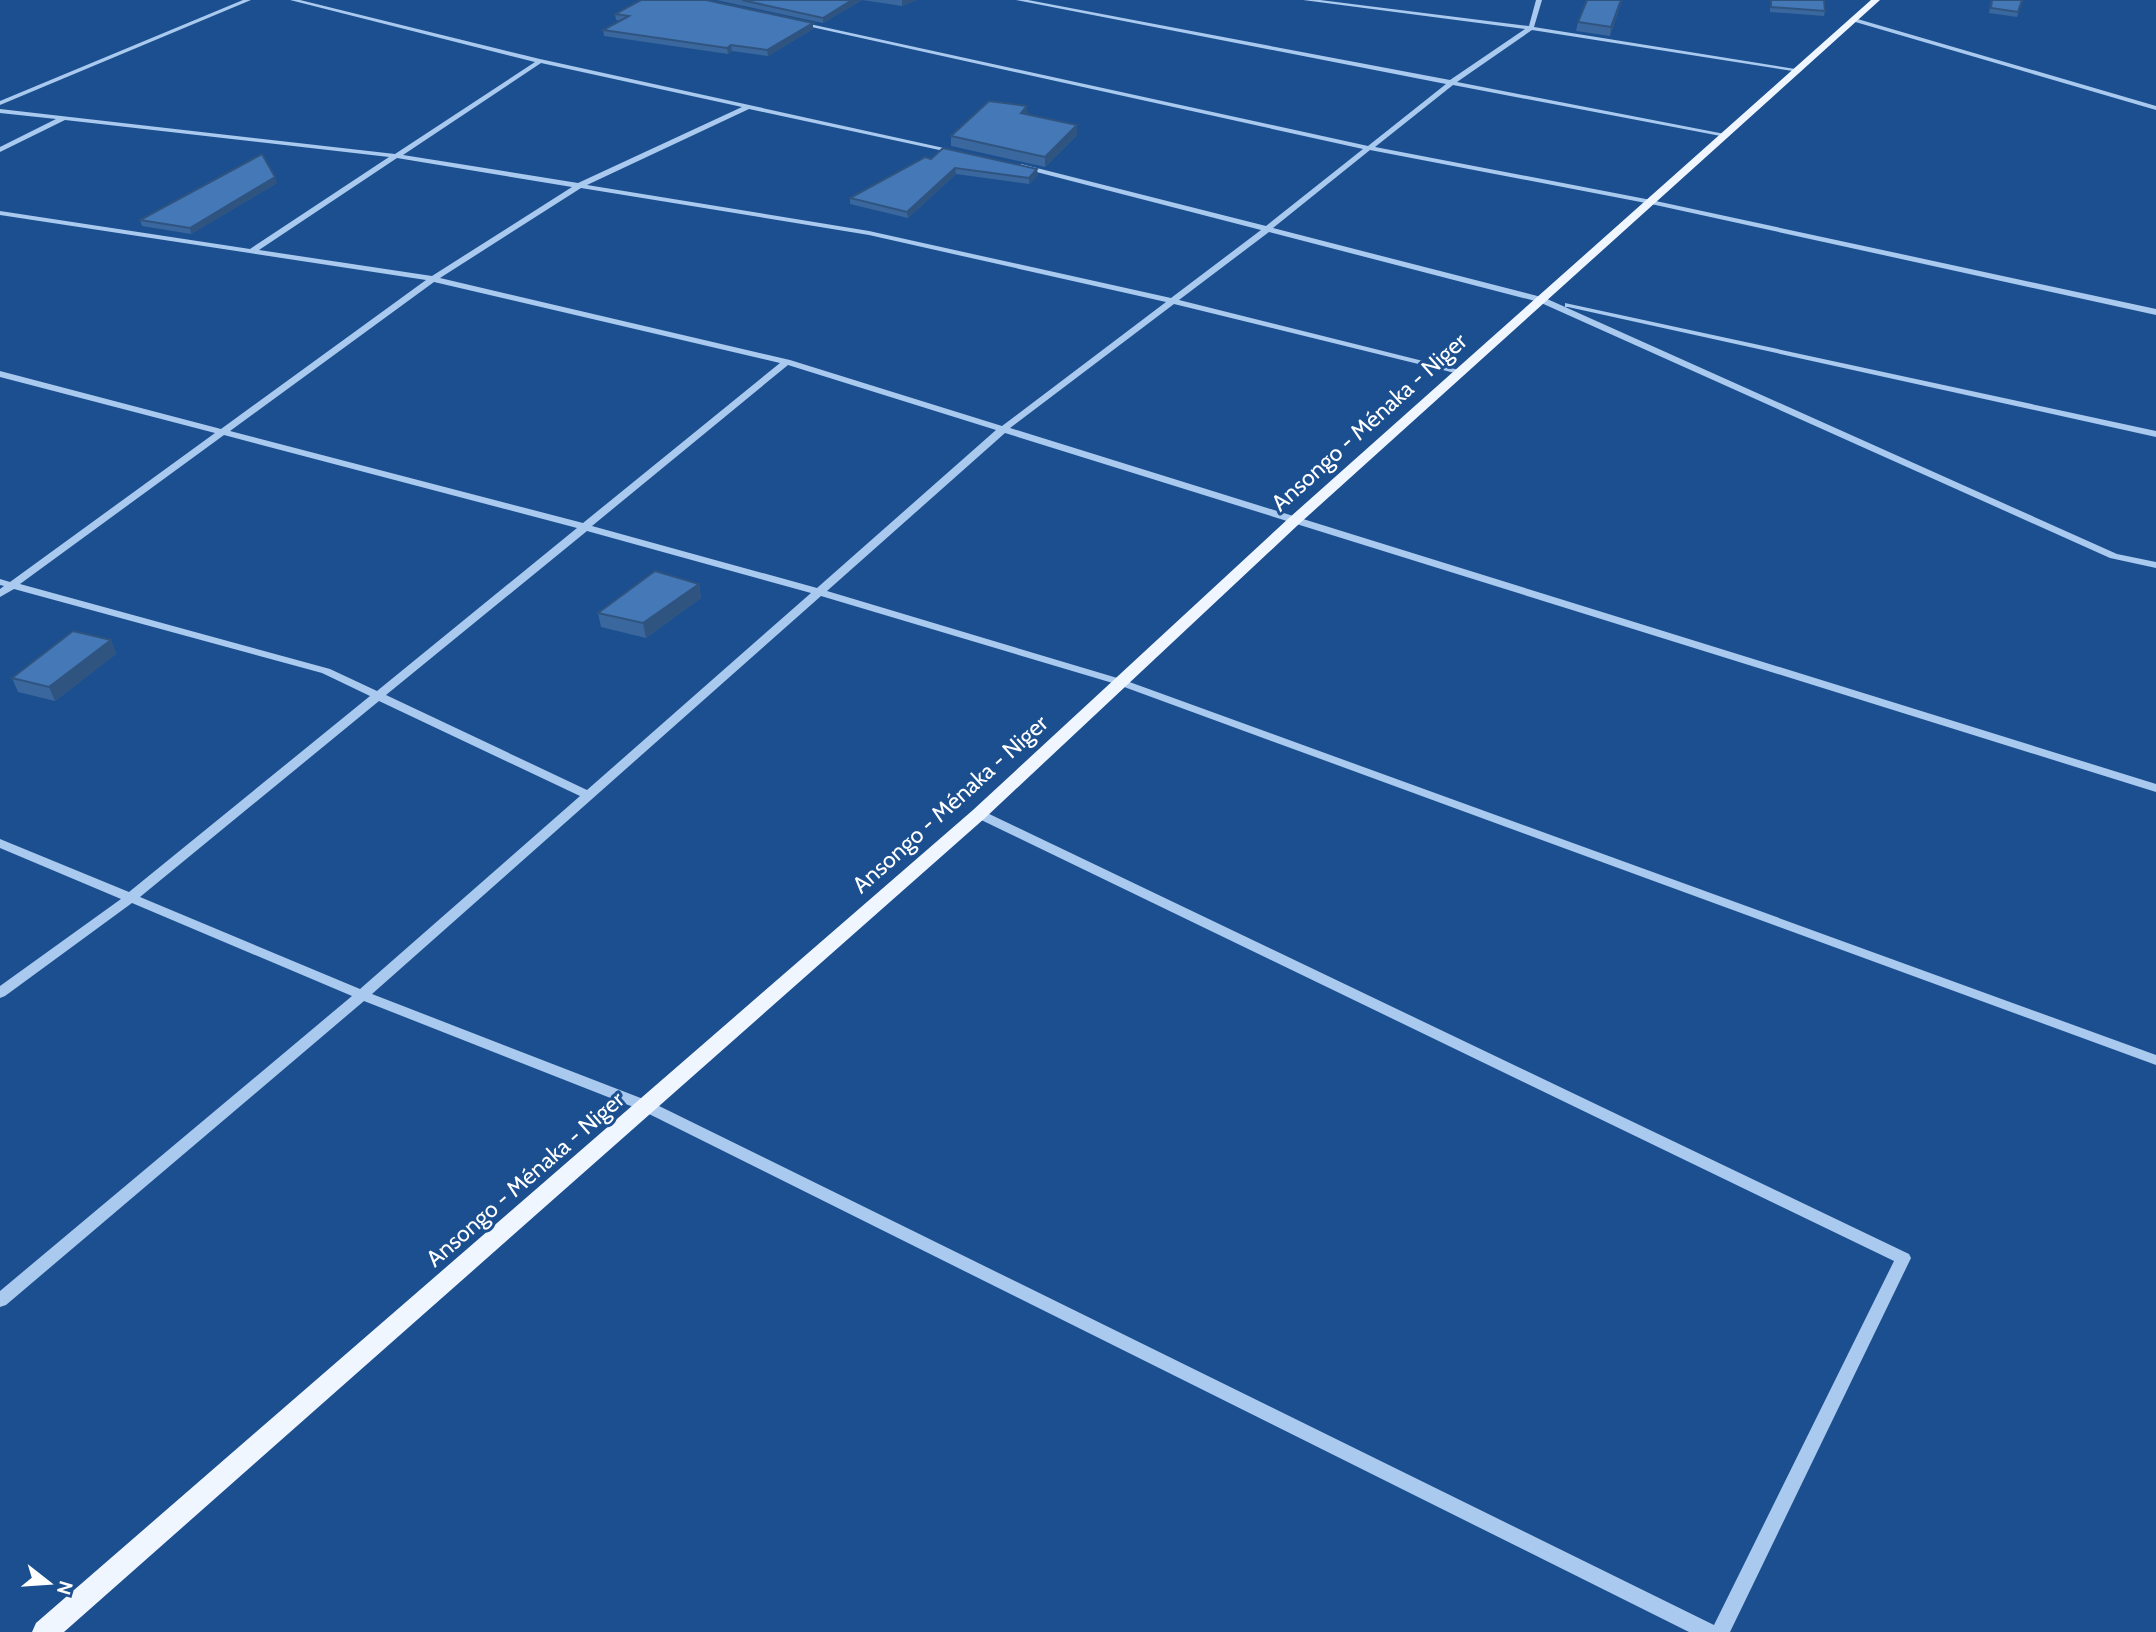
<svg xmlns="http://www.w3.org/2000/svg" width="2156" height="1632" font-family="Cabin,sans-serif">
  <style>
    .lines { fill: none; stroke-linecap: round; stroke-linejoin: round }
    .minor { fill: #a9c9ee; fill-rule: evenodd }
    .major { fill: #f0f6ff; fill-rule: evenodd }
    .wall { fill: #3a679d }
    .shaded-wall { fill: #305480 }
    .building { fill: #4478b7; stroke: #305480; stroke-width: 2 }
    .labels { text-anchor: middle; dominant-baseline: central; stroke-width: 6; stroke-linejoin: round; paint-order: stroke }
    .street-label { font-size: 23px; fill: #fff; stroke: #1b4f8f }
  </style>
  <rect width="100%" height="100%" fill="#1b4f8f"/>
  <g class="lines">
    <path class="minor" d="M243,0H251L0,105V101Z
      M290,0H300L540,59L962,152L958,154L749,109L587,185L869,231L1171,298L1261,230L1021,168V164L1266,226L1363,149L798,24L796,21L1368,146L1446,84L1016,0H1028L1450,80L1525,29L1303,0H1320L1529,26L1536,0H1542L1534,27L1802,70L1799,72L1532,30L1457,82L1730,135L1726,137L1453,85L1375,147L1651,200L2156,309V315L1651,204L1370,150L1273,228L1545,298L2117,554L2156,562V568L2110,558L1539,302L1269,232L1179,300L1463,371V375L1174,304L1010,428L2156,784V792L1005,433L827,591L1124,680L2156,1055V1065L1116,684L821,596L372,994L651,1102L1714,1625L1894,1261L975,817L973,814L979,810L983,811L1909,1254L1911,1258L1730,1632H1689L641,1110L364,1001L6,1305L0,1307V1291L352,996L132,903L5,996L0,998V986L121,899L0,848V839L129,892L370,696L322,673L14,589L0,597V589L4,586L0,585V579L10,582L215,433L0,377V371L221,429L426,280L0,215V211L250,249L389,157L65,120L0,152V147L56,119L0,113V109L395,154L535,62ZM541,63L742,107L578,183L403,155ZM397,158L572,187L432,276L259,250ZM581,188L869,235L1166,302L1002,426L790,360L440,278ZM434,282L780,363L583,523L230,431ZM788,365L996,430L817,588L592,526ZM224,435L577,528L377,691L330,669L20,584ZM587,531L811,593L587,790L386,695ZM379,701L580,796L360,989L140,897Z
      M1854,18L2156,106V110L1852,21Z
      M1565,303L2156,431V437L1568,307H1565Z"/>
    <path class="major" d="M1871,0H1880L1299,524L985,818L64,1632H32L36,1623L973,810L1289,518Z"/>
  </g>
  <path class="wall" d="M716,0H917L902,6L862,0L823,23Z
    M1622,0L1610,36L1576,31L1578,22Z
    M1770,0H1824L1825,11L1824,16L1770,12Z
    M1991,0H2023L2017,17L1989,13Z
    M615,14L813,29L768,56L732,51L728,54L604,36L603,30L621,21L616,20Z
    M1027,114L1077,135L1045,167L951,146V136Z
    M931,159L1038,175L1029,184L956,174L908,218L850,204V198Z
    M277,183L191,234L142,226L140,220Z
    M699,584L701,598L646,638L601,627L598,613Z
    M111,640L116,654L55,701L18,692L12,678Z"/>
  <path class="shaded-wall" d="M852,0H862L823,23V18Z
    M902,0H917L902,6Z
    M1621,0H1622L1610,36L1611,27Z
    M813,23V29L768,56L767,50Z
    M731,45L732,51L728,54L727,48Z
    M1027,106L1028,116L1021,113Z
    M1077,125V135L1045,167V157Z
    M955,168L956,174L908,218L907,212Z
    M1037,169L1038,175L1029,184V178Z
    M275,177L277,183L191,234L190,228Z
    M699,584L701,598L646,638L643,623Z
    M111,640L116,654L55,701L49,687Z"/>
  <path class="building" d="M641,0H706L813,23L767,50L731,45L727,48L603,30L629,16L615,14Z
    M742,0H852L823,18Z
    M1587,0H1621L1611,27L1578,22Z
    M1771,0H1824L1825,11L1771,7Z
    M1992,0H2022L2018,12L1991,8Z
    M989,101L1027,106L1021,113L1077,125L1045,157L951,136Z
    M943,148L1037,169L1029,178L955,168L907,212L850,198L925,157L931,159Z
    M262,154L275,177L190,228L140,220Z
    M655,571L699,584L643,623L598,613Z
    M73,631L111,640L49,687L12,678Z"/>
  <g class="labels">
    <g class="street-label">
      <text transform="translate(1369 422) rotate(-42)">Ansongo - Ménaka - Niger</text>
      <text transform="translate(950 804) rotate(-42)">Ansongo - Ménaka - Niger</text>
      <text transform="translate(525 1179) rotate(-41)">Ansongo - Ménaka - Niger</text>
    </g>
  </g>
  <g transform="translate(49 1583) rotate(107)" stroke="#1b4f8f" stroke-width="5" paint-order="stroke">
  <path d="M0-5L12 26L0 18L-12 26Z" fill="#ffffff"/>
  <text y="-10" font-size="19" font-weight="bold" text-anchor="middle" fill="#ffffff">N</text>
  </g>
</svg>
